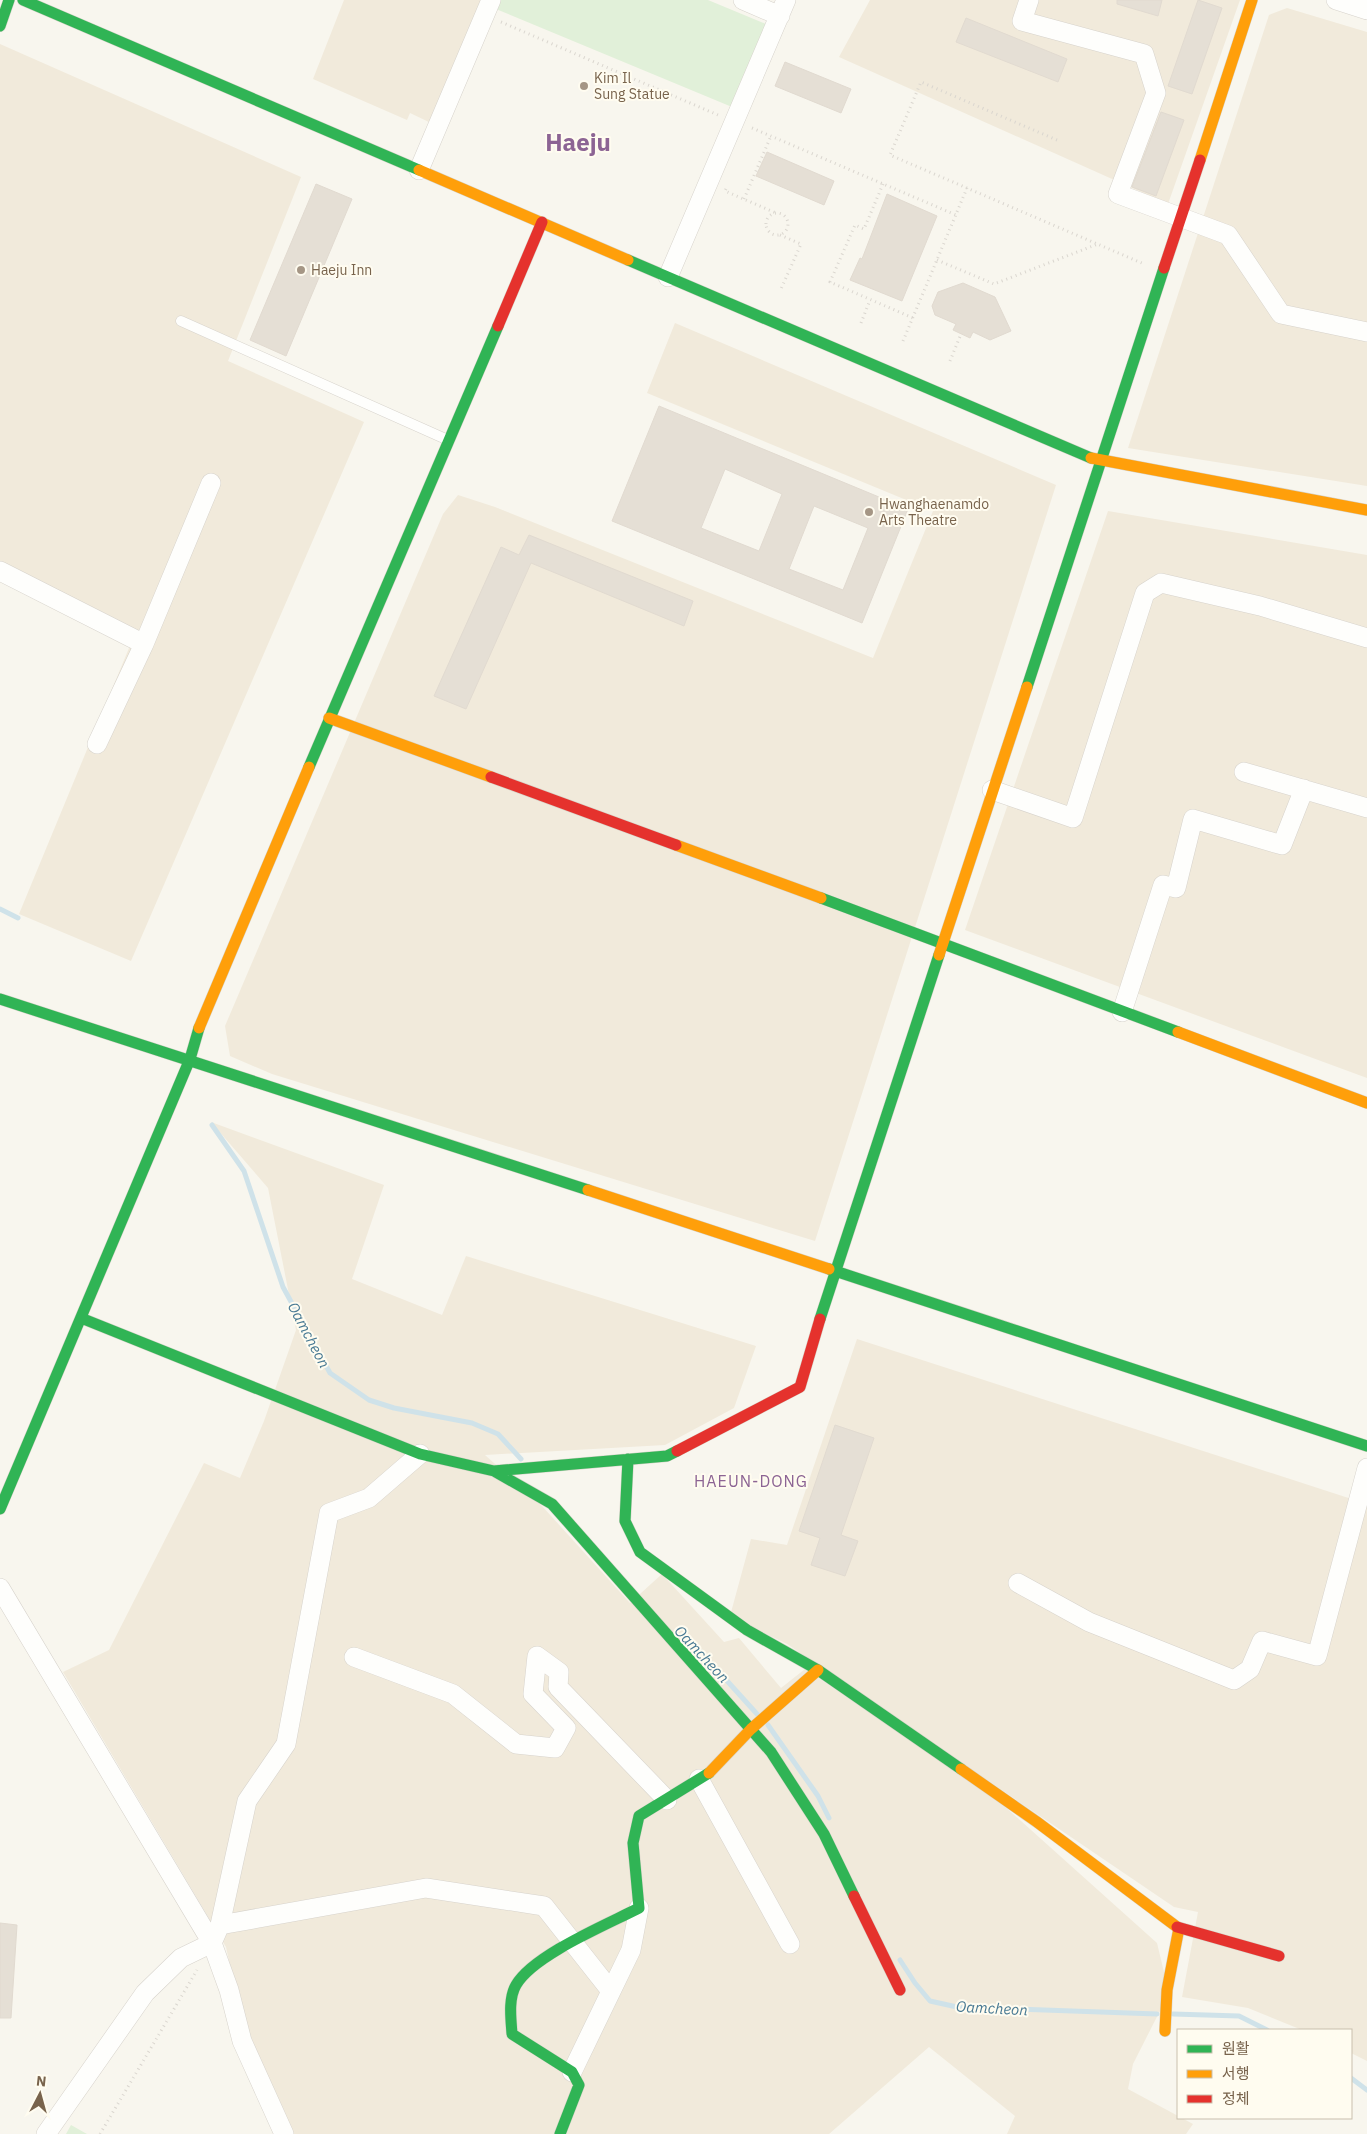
<svg xmlns="http://www.w3.org/2000/svg" width="1367" height="2134" font-family="'IBM Plex Sans','Noto Sans KR',sans-serif">
  <style>
    .residential { fill: #f1eadb }
    .green { fill: #e1f0d9 }
    .lines { fill: none; stroke-linecap: round; stroke-linejoin: round }
    .stream { stroke: #cfe2e9; stroke-width: 5 }
    .building { fill: #e5dfd5; stroke: #e1dad0; fill-rule: evenodd }
    .lane-casing { stroke: #d7d3cc; stroke-width: 11 }
    .street-casing { stroke: #d7d3cc; stroke-width: 20 }
    .fast-casing { stroke: #d6d2c8; stroke-width: 12 }
    .slow-casing { stroke: #d6d2c8; stroke-width: 12 }
    .jam-casing { stroke: #d6d2c8; stroke-width: 12 }
    .path { stroke: #dad6cf; stroke-width: 3; stroke-dasharray: 1 4; stroke-linecap: butt }
    .lane { stroke: #fefefc; stroke-width: 10 }
    .street { stroke: #fefefc; stroke-width: 19 }
    .fast { stroke: #30b455; stroke-width: 11 }
    .slow { stroke: #ff9f0a; stroke-width: 11 }
    .jam { stroke: #e5322d; stroke-width: 11 }
    .poi-dot { fill: #a59685; stroke: #fffcf0; stroke-width: 2 }
    .labels { text-anchor: middle; dominant-baseline: central; stroke-width: 4; stroke-linejoin: round; paint-order: stroke }
    .poi-label { font-size: 14px; fill: #78634c; stroke: #fffcf0; text-anchor: start }
    .water-label { font-size: 15px; font-style: italic; fill: #487993; stroke: #fffcf0 }
    .quarter-label { font-size: 16px; letter-spacing: 1px; fill: #8c6494; stroke: #fffcf0 }
    .town-label { font-size: 24px; font-weight: bold; fill: #8c6494; stroke: #fffcf0 }
  </style>
  <rect width="100%" height="100%" fill="#f8f6ee"/>
  <path class="residential" d="M344,0H484L431,123L410,113L407,120L313,79Z
    M870,0H1240L1168,204L839,57Z
    M1287,8L1367,32V486L1128,448L1269,15Z
    M0,44L301,177L228,361L364,422L131,961L19,914L134,636L0,565Z
    M675,323L1056,485L815,1241L272,1074L230,1056L225,1026L443,514L458,495L495,507L873,658L933,511L647,393Z
    M1108,511L1367,555V1078L965,930Z
    M211,1122L384,1185L352,1279L442,1315L466,1256L756,1346L734,1408L665,1445L485,1455L542,1506L630,1603L662,1574L724,1642L739,1638L781,1688L805,1669L993,1796L1157,1943L1169,1993L1133,2064L1128,2089L1193,2124L1186,2134H1007L1015,2116L929,2047L829,2134H288L245,2034L226,1947L63,1672L109,1650L204,1463L240,1478L264,1421L296,1330L268,1188Z
    M857,1339L1367,1504V2061L1351,2053V2030H1302L1248,2008L1182,1997L1198,1912L1174,1907L787,1644L730,1616L751,1539L787,1545Z"/>
  <path class="green" d="M500,0H708L766,24L732,107L496,9Z
    M71,2125L87,2134H66Z"/>
  <g class="lines">
    <path class="stream" d="M0,909L18,918
      M212,1125L244,1171L283,1287L330,1373L369,1400L394,1408L472,1423L498,1434L521,1459
      M701,1652L757,1714
      M768,1725L818,1796L829,1818
      M900,1960L915,1983L930,2001L957,2007L1157,2014
      M1173,2014L1239,2016L1267,2030
      M1351,2078L1367,2090"/>
  </g>
  <path class="building" d="M1117,0H1162L1158,16L1117,4Z
    M1198,0L1222,8L1192,94L1168,86Z
    M966,18L1067,59L1058,82L956,42Z
    M785,62L851,89L841,113L775,86Z
    M1161,112L1184,120L1156,196L1132,187Z
    M767,152L834,181L824,205L756,176Z
    M316,184L352,199L286,356L250,340Z
    M887,194L937,216L902,301L850,280L860,258L862,259Z
    M963,283L995,297L1011,331L990,340L973,332L970,338L953,330L956,324L935,315L932,306L938,292Z
    M659,406L908,509L862,623L612,521ZM725,469L782,494L759,551L701,528ZM814,506L868,528L843,590L789,569Z
    M529,535L693,601L684,626L531,563L466,709L434,696L501,547L519,555Z
    M835,1425L874,1438L841,1535L858,1541L845,1576L811,1565L820,1538L799,1531Z
    M0,1923L17,1925L11,2018H0Z"/>
  <g class="lines">
    <g class="lane-casing">
      <path id="lane" d="M181,321L448,440"/>
    </g>
    <g class="street-casing">
      <path id="street" d="M743,0L780,16
        M1029,0L1022,21L1144,54L1156,93L1118,194L1228,235L1281,314L1367,332
        M1336,0L1367,10
        M419,170L491,0
        M668,277L786,0
        M0,571L144,644
        M97,744L144,644L211,483
        M1244,772L1367,808
        M992,790L1073,818L1145,593L1161,583L1260,606L1367,638
        M1122,1012L1163,885L1176,888L1193,819L1282,845L1304,789
        M1018,1583L1089,1622L1234,1680L1250,1669L1262,1641L1317,1656L1367,1468
        M0,1588L212,1943L229,1990L242,2041L284,2134
        M354,1657L453,1694L516,1744L555,1748L566,1728L533,1694L537,1656L559,1672L558,1687L667,1800
        M699,1779L790,1944
        M220,1925L247,1801L286,1744L329,1513L369,1498L420,1454
        M572,2072L631,1950L639,1908
        M46,2134L145,1993L181,1958L212,1943L220,1925L426,1888L544,1906L611,1991"/>
    </g>
    <g class="fast-casing">
      <path id="fast" d="M23,0L419,170
        M0,26L9,0
        M628,260L1091,458
        M1027,687L1164,268
        M309,767L498,326
        M821,898L1178,1032
        M0,999L588,1190
        M829,1269L1367,1446
        M81,1318L420,1454L494,1471L667,1456L677,1451
        M820,1319L939,955
        M628,1459L625,1521L640,1552L747,1630L818,1670L961,1769
        M494,1471L552,1504L771,1752L824,1834L854,1896
        M0,1509L190,1059L199,1028
        M560,2134L579,2085L572,2072L512,2034C511,2019 508,1999 516,1985C533,1955 608,1924 639,1908L633,1843L639,1816L709,1773"/>
    </g>
    <g class="slow-casing">
      <path id="slow" d="M1200,160L1252,0
        M419,170L628,260
        M1091,458L1367,510
        M329,718L491,777
        M676,845L821,898
        M939,955L1027,687
        M199,1028L309,767
        M1178,1032L1367,1103
        M588,1190L829,1269
        M961,1769L1037,1822L1177,1927
        M709,1773L751,1729L818,1670
        M1165,2031L1167,1990L1179,1928"/>
    </g>
    <g class="jam-casing">
      <path id="jam" d="M1164,268L1200,160
        M498,326L542,222
        M491,777L676,845
        M677,1451L800,1387L820,1319
        M854,1896L900,1990
        M1177,1927L1279,1956"/>
    </g>
    <path class="path" d="M501,22L718,115
      M752,128L956,215
      M1057,140L921,82L890,155L1144,264
      M883,184L864,229L855,225L830,282L913,318
      M726,189L725,191L776,213
      M744,199L771,136
      M766 224a11 11 0 1 1 22 0a11 11 0 1 1-22 0Z
      M780,235L801,244L781,289
      M937,260L994,284L1098,244
      M861,323L870,300
      M903,341L967,188
      M950,361L961,334
      M100,2134L197,1970"/>
    <use href="#lane" class="lane"/>
    <use href="#street" class="street"/>
    <use href="#fast" class="fast"/>
    <use href="#slow" class="slow"/>
    <use href="#jam" class="jam"/>
  </g>
  <g class="poi-dot">
    <circle cx="584" cy="86" r="5"/>
    <circle cx="301" cy="270" r="5"/>
    <circle cx="869" cy="512" r="5"/>
  </g>
  <g class="labels">
    <g class="poi-label">
      <text x="594" y="78">Kim Il<tspan x="594" dy="16">Sung Statue</tspan></text>
      <text x="311" y="270">Haeju Inn</text>
      <text x="879" y="504">Hwanghaenamdo<tspan x="879" dy="16">Arts Theatre</tspan></text>
    </g>
    <g class="water-label">
      <text transform="translate(309 1335) rotate(62)">Oamcheon</text>
      <text transform="translate(702 1654) rotate(47)">Oamcheon</text>
      <text transform="translate(992 2008) rotate(3)">Oamcheon</text>
    </g>
    <g class="quarter-label">
      <text x="751" y="1481">HAEUN-DONG</text>
    </g>
    <g class="town-label">
      <text x="578" y="142">Haeju</text>
    </g>
  </g>
  <rect x="1177" y="2029" width="175" height="90" fill="#fffcf0" stroke="#c9bfae"/>
  <rect x="1187" y="2045" width="25" height="8" fill="#30b455" stroke="#c9bfae"/>
  <text x="1222" y="2054" font-size="15" fill="#78634c">원활</text>
  <rect x="1187" y="2070" width="25" height="8" fill="#ff9f0a" stroke="#c9bfae"/>
  <text x="1222" y="2079" font-size="15" fill="#78634c">서행</text>
  <rect x="1187" y="2095" width="25" height="8" fill="#e5322d" stroke="#c9bfae"/>
  <text x="1222" y="2104" font-size="15" fill="#78634c">정체</text>
  <g transform="translate(40 2094) rotate(6)" stroke="#fffcf0" stroke-width="4" paint-order="stroke">
  <path d="M0-4L9 19L0 12L-9 19Z" fill="#78634c"/>
  <text y="-8" font-size="14" font-weight="bold" text-anchor="middle" fill="#78634c">N</text>
  </g>
</svg>
